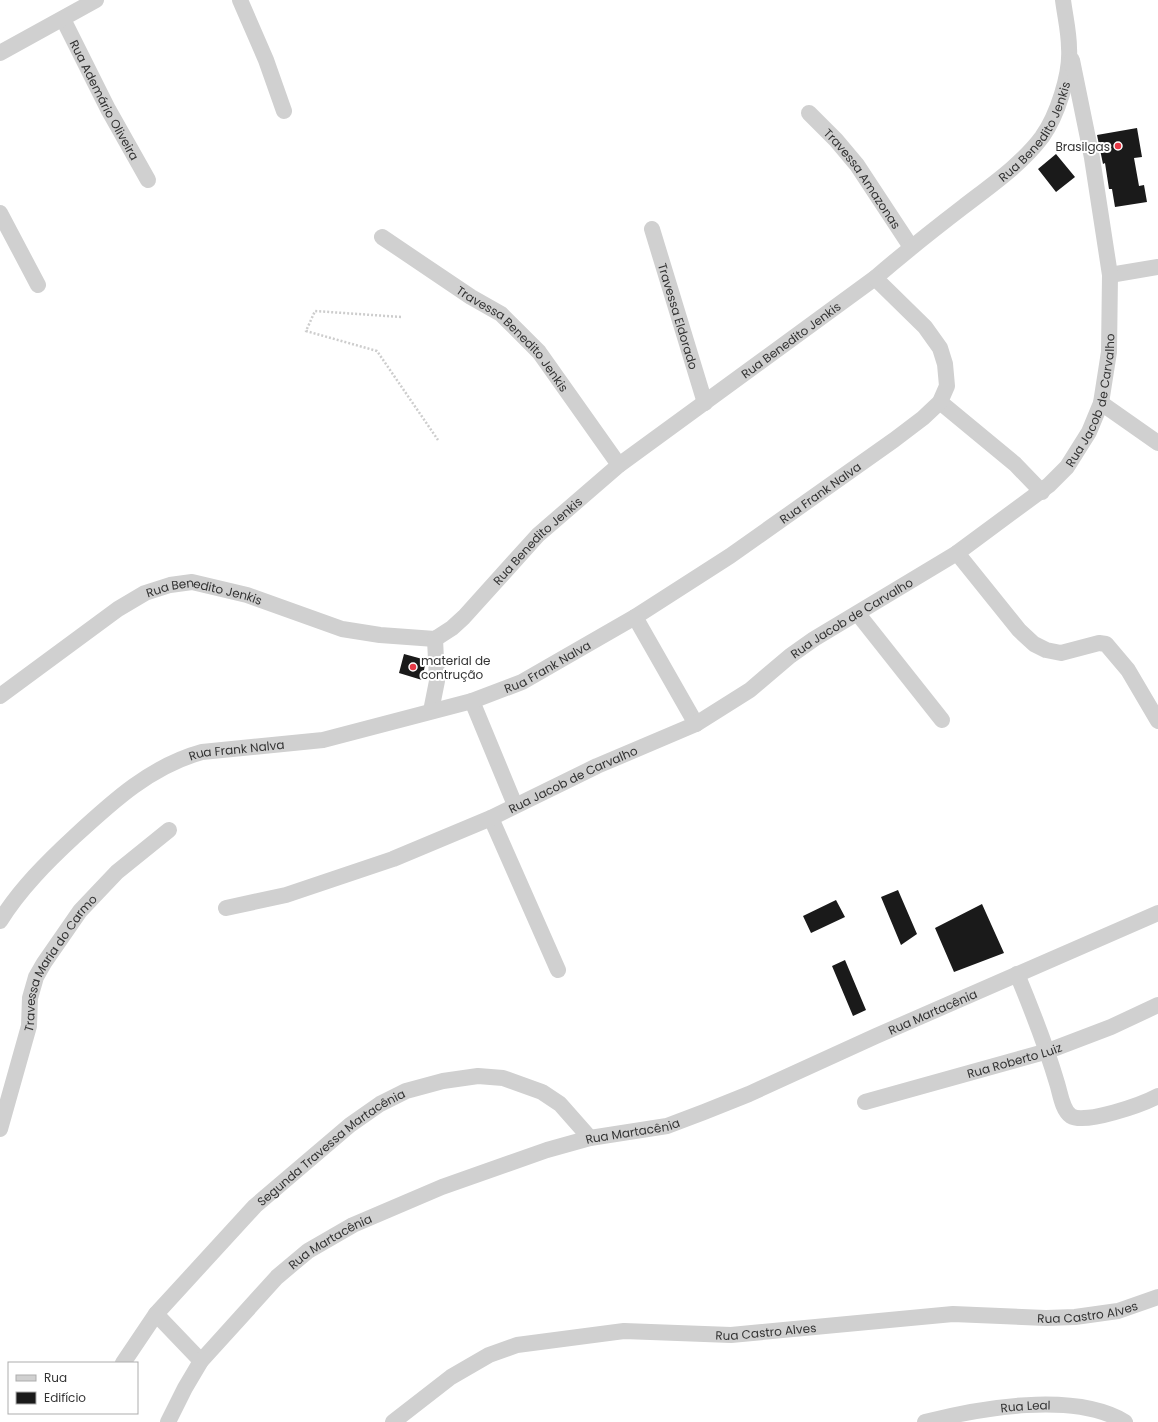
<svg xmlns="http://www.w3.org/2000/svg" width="1158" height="1422" font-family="Poppins,sans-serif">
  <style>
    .building { fill: #1a1a1a }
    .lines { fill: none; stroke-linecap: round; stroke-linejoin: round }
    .path { stroke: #cdcdcd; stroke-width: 2.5; stroke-dasharray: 2 2; stroke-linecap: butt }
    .minor { stroke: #d0d0d0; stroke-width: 16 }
    .poi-dot { fill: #e63946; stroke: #fff; stroke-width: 1.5 }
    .labels { text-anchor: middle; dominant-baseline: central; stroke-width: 4; stroke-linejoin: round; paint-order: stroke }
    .street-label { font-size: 12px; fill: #333; stroke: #fff }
    .poi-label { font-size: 12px; fill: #333; stroke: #fff; text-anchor: end }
  </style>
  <rect width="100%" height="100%" fill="#fff"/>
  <path class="building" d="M1137,128L1142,157L1134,158L1139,186L1144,185L1147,202L1115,207L1112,189H1109L1105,163L1103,164L1097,135Z
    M1056,154L1075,177L1056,192L1038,169Z
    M404,654L426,660L422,680L399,673Z
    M898,890L917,934L901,945L881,897Z
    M836,900L845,917L811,933L803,916Z
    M982,904L1004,953L954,972L935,928Z
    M845,960L866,1010L853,1016L832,966Z"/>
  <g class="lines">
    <path class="path" d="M401,317L315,311L306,331L377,351L438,440"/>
    <g class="minor">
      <path d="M240,0L266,60L284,111"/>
      <path id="s1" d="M63,19L108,109L148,180"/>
      <path d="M0,53L96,0"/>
      <path id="s2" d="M809,113L836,140L857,165L911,247"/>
      <path d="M0,213L38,285"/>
      <path id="s3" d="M652,229L705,403"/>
      <path id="s4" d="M382,237L471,297L501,314L539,352L619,465"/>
      <path d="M1110,275L1158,267"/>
      <path d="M940,402L1015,464L1042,492"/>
      <path d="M1101,403L1158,443"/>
      <path d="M957,553L1019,630L1034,644L1046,650L1061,653L1099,643L1106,644L1128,670L1158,721"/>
      <path d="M858,614L942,720"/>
      <path d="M635,617L696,724"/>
      <path id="s5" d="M0,696L118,609L145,593L170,585L192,582L247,595L342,629L380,635L435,639L452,628L464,617L538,535L619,465L875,278C904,253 933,230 963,207C990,186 1021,165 1042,137C1057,116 1071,74 1069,48C1069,32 1065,16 1063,0"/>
      <path d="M472,701L515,805"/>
      <path d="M431,711L437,681L435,639"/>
      <path d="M491,818L558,970"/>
      <path id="s6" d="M226,908L286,895L393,859L491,818L597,766L696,724L750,690L790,656L814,639L957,553L1049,485L1067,467L1089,432L1101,403L1109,352L1110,275L1092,158L1072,60"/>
      <path id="s7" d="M0,921C20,889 47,862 74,837C113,801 151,766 202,752L323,740L472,701L522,682L635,617L730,556L894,440L923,418L940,402L947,386L945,364L940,348L925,327L875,278"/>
      <path d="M1017,974C1032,1010 1046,1046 1057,1083C1060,1092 1062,1110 1071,1116C1085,1125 1143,1104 1158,1096"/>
      <path id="s8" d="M865,1102L1048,1051L1111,1027L1158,1005"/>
      <path id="s9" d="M0,1129L29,1026L30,998L36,977L44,963L80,911L98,892L117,872L169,830"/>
      <path d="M156,1314L201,1361"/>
      <path id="s10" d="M123,1363L156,1314L255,1206L350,1125L380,1104L406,1091L443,1081L478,1076L503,1078L542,1092L560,1104L590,1138"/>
      <path id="s11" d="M168,1422L185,1388L201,1361L277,1277L308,1251L353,1225L442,1187L547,1150L590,1138L667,1126L704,1112L749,1094L876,1036L1158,913"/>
      <path id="s12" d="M393,1422L451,1377L489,1355L517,1345L624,1331L731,1335L953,1314L1046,1318L1075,1317L1118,1311L1158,1297"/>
      <path id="s13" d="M925,1422C980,1408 1074,1391 1125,1422"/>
    </g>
  </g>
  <g class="poi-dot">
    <circle cx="1118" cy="146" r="4"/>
    <circle cx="413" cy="667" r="4"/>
  </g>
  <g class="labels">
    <g class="street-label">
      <text stroke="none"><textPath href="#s1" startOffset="91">Rua Ademário Oliveira</textPath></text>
      <text stroke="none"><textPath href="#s5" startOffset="1268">Rua Benedito Jenkis</textPath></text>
      <text stroke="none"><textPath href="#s2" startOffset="85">Travessa Amazonas</textPath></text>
      <text stroke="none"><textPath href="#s3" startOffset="91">Travessa Eldorado</textPath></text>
      <text stroke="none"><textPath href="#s4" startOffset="167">Travessa Benedito Jenkis</textPath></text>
      <text stroke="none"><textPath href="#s5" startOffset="944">Rua Benedito Jenkis</textPath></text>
      <text stroke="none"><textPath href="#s6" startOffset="1031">Rua Jacob de Carvalho</textPath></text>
      <text stroke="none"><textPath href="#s7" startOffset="950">Rua Frank Nalva</textPath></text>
      <text stroke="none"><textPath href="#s5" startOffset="620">Rua Benedito Jenkis</textPath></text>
      <text stroke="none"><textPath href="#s5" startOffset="239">Rua Benedito Jenkis</textPath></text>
      <text stroke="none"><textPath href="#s6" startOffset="695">Rua Jacob de Carvalho</textPath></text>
      <text stroke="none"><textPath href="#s7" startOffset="626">Rua Frank Nalva</textPath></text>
      <text stroke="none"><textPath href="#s7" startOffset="302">Rua Frank Nalva</textPath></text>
      <text stroke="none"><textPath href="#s6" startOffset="371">Rua Jacob de Carvalho</textPath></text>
      <text stroke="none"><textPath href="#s9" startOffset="179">Travessa Maria do Carmo</textPath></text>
      <text stroke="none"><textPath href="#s11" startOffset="895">Rua Martacênia</textPath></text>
      <text stroke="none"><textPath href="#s8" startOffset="155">Rua Roberto Luiz</textPath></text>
      <text stroke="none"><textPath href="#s11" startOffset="571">Rua Martacênia</textPath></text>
      <text stroke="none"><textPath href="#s10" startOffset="302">Segunda Travessa Martacênia</textPath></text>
      <text stroke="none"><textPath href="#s11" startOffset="247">Rua Martacênia</textPath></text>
      <text stroke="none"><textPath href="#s12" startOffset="720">Rua Castro Alves</textPath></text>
      <text stroke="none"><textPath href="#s12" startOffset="397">Rua Castro Alves</textPath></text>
      <text stroke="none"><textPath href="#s13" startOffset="102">Rua Leal</textPath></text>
    </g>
    <g class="poi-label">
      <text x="1110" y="146">Brasilgas</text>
      <text x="421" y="660" text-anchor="start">material de<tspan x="421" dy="14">contrução</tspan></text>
    </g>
  </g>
  <rect x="8" y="1362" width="130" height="52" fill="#ffffff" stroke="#adadad"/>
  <rect x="16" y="1375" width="20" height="6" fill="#d0d0d0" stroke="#adadad"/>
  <text x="44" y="1382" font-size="12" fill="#333333">Rua</text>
  <rect x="16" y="1392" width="20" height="12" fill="#1a1a1a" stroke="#adadad"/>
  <text x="44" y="1402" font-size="12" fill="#333333">Edifício</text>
</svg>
